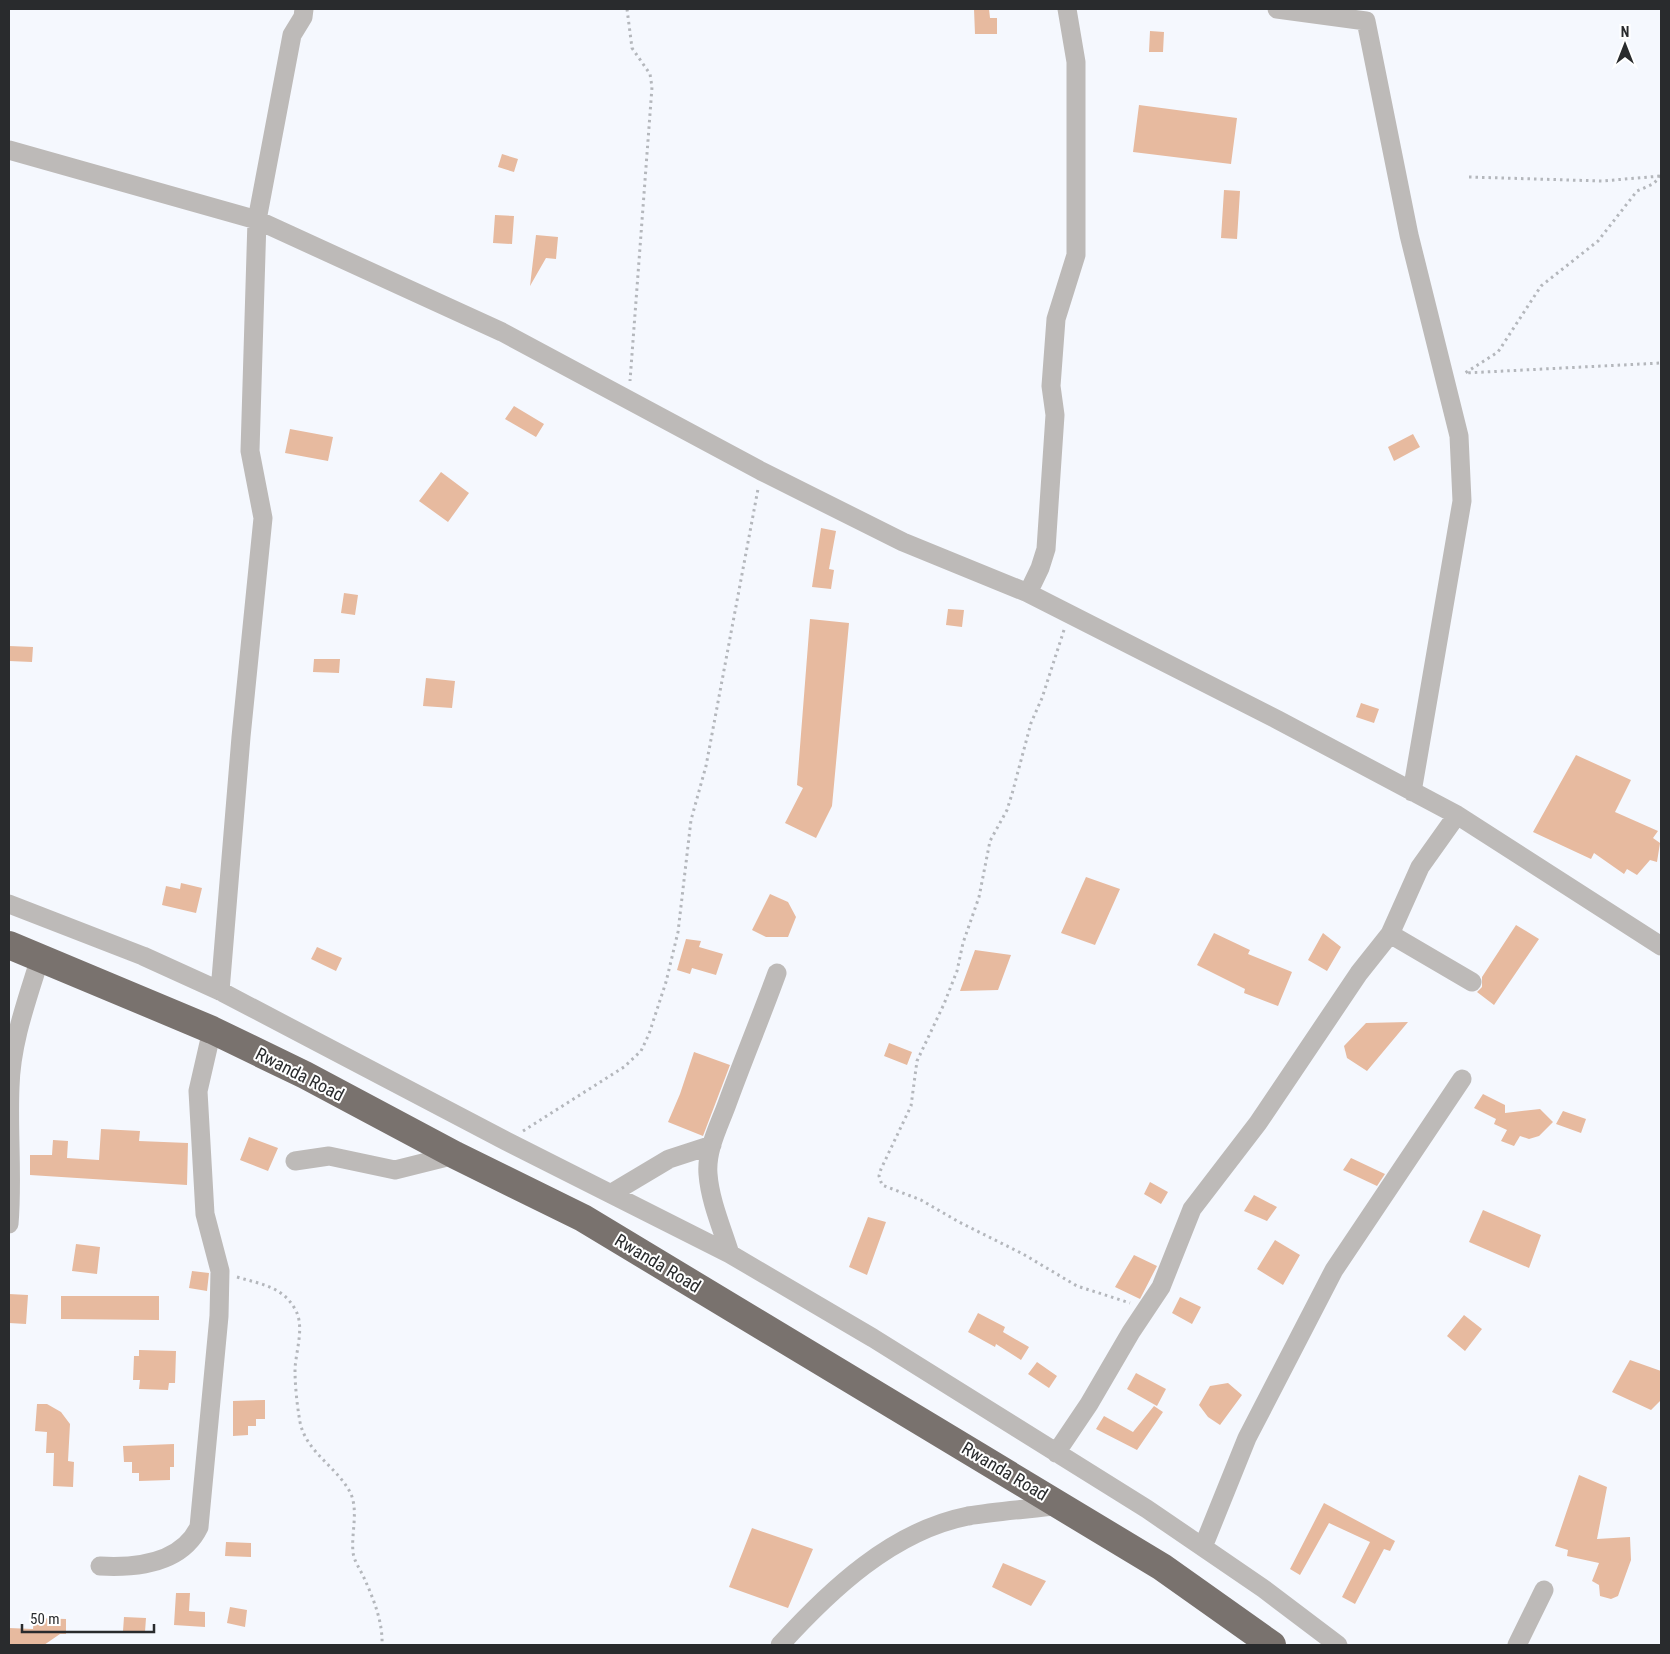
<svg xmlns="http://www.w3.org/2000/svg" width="1670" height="1654" font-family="'Roboto Condensed',sans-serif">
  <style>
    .building { fill: #e7ba9f }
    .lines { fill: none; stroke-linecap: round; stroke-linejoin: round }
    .path { stroke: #b4b7bc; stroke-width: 3; stroke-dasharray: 2.5 4; stroke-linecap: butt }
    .minor { stroke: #bdbab8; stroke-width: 19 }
    .highway { stroke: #79726e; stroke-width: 28 }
    .labels { text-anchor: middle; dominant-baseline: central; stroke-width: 4; stroke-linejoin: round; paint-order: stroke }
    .street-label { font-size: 18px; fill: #292b2d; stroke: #fff }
  </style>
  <rect width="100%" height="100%" fill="#f5f8fe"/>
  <path class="building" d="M974,9H989L990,18H997V34H975Z
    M1150,31L1164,32L1163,52H1149Z
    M1139,105L1237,118L1231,164L1133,152Z
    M502,154L518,159L514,172L498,167Z
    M1224,190L1240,191L1237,239L1221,238Z
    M495,215L514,216L512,244L493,243Z
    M536,235L558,237L556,259L546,258L530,286Z
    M514,406L544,424L536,437L505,419Z
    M290,429L333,437L328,461L285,453Z
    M1413,434L1420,447L1394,461L1388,447Z
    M441,472L469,493L448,522L419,501Z
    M821,528L836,531L829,569L834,570L831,589L812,587Z
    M344,593L358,595L355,615L341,613Z
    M948,609L964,610L962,627L946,625Z
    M810,619L849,623L832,806L816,838L785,823L803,788L797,785Z
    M9,646L33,647L32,662L9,661Z
    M314,659H340L339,673L313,672Z
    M426,678L455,681L452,708L423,706Z
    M1361,703L1379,709L1374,723L1356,717Z
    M1576,755L1631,780L1615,812L1658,831L1653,838L1660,843L1657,862L1650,860L1637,875L1627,869L1624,874L1594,853L1591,859L1533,832Z
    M1086,877L1120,889L1095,945L1061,933Z
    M181,883L202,888L196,913L162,905L166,886L180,889Z
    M770,894L788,902L796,917L788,937H766L752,930Z
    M1516,925L1539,939L1494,1005L1477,992L1482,987V977Z
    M1214,933L1250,950L1248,954L1292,972L1278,1006L1244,993L1245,989L1197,965Z
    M1323,933L1341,947L1327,971L1308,960Z
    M686,939L701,941L699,947L723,954L716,975L692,968L690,974L677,970Z
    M317,947L342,958L336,971L311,959Z
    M975,950L1011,955L998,990L960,991Z
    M1408,1022L1367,1071L1347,1058L1344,1046L1366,1023Z
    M889,1043L912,1052L907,1065L884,1056Z
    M694,1052L730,1065L703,1136L668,1122L680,1094Z
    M1483,1094L1505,1105V1113L1540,1109L1553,1122L1539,1136L1529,1139L1520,1136L1514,1146L1501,1141L1507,1130L1494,1124L1496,1119L1474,1108Z
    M1563,1111L1586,1119L1581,1133L1556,1124Z
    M101,1129L140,1131L139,1141L188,1143L187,1185L30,1175V1155H52L53,1140L68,1141L67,1158L99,1160Z
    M249,1137L278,1148L268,1171L240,1160Z
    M1351,1158L1385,1174L1377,1186L1343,1170Z
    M1150,1182L1168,1192L1161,1204L1144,1194Z
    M1254,1195L1277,1207L1267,1221L1244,1211Z
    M1483,1210L1541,1235L1529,1268L1469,1242Z
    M868,1217L886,1222L867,1275L849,1267Z
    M1275,1240L1300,1255L1283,1285L1257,1269Z
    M76,1244L100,1247L97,1274L72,1271Z
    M1134,1255L1157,1266L1140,1299L1115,1287Z
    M192,1271L209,1273L207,1291L189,1288Z
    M9,1294L28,1295L26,1324L9,1323Z
    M61,1296H159V1320L61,1319Z
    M1180,1297L1201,1307L1192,1324L1172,1313Z
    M978,1313L1005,1327L1003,1332L1029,1347L1021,1360L996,1344L995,1347L968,1332Z
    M1464,1315L1482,1329L1465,1351L1447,1336Z
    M139,1350L176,1351L175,1383H169L168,1390L139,1389L140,1380H133L134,1356H139Z
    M1630,1360L1661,1371V1400L1651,1410L1612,1392Z
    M1037,1362L1057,1376L1049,1388L1028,1374Z
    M1136,1373L1166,1389L1157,1406L1127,1389Z
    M1228,1383L1242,1395L1220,1425L1208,1417L1199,1405L1210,1386Z
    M265,1400V1419H256V1426H248V1435L233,1436V1401Z
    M37,1404H47L61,1412L70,1424L68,1461L74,1462L73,1487L53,1486L54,1453H46L47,1432L35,1431Z
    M1154,1406L1163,1412L1137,1450L1096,1429L1104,1416L1133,1432Z
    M174,1444V1467H170V1480L139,1481V1473H132V1462H124L123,1446Z
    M1579,1475L1607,1487L1597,1539L1630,1537L1631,1560L1618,1596L1611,1599L1600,1596L1599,1585L1592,1581L1599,1563L1567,1556L1568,1550L1555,1546Z
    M1324,1503L1395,1541L1390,1551L1384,1549L1355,1604L1342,1597L1370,1542L1329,1523L1300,1575L1290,1569Z
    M752,1528L813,1549L788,1608L729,1587Z
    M226,1542L251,1543V1557L225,1556Z
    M1003,1563L1046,1581L1031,1606L992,1587Z
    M176,1593H190L189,1611L205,1612V1627L174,1625Z
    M230,1607L247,1610L245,1627L227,1623Z
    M124,1617L146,1618L145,1632L123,1631Z
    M34,1618L66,1619V1634H60L44,1645H9V1628L33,1629Z"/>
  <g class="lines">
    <path class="path" d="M627,9L632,48L650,74L652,87L630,381
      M1661,176L1653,184L1637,191L1598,241L1541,286L1498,352L1465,373L1661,363
      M1469,177L1602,181L1661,176
      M1064,630L1042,698L1031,723L1012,794L1007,810L990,841L979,897L963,943L957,971L944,1004L917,1061L911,1106L881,1169L879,1176L882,1185L921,1200L959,1222L1023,1254L1077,1286L1130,1303
      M523,1131L624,1067L641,1051L649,1034L666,982L678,932L691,820L706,766L758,489
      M237,1277C260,1284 282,1286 295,1309C305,1326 296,1350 295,1369C295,1386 297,1405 300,1422C306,1452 336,1466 350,1492C359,1510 351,1533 353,1552C354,1562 361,1570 365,1580C374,1600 383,1623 382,1645"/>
    <path class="minor" d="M1277,9L1366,21L1409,235L1459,436L1462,501L1412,792
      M9,150L257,220L502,332L761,471L903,542L1028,593L1278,720L1457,815L1661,946
      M1028,593L1040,568L1046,549L1055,415L1051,386L1056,319L1076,255V62L1067,9
      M9,904L143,956L220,991L506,1141L730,1254L873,1338L1147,1509L1264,1589L1338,1645
      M1390,934L1472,982
      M220,991L241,737L263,518L250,451L257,220L292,35L303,17L304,9
      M295,1161L329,1156L395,1170L455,1155
      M612,1193L669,1159L712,1145
      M9,1224C13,1179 8,1133 10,1087C11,1043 27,1000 40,958
      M730,1254C722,1228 710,1201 708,1174C706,1150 719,1126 727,1104C743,1060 761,1017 777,973
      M1056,1453L1089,1404L1131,1332L1161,1287L1192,1209L1258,1123L1359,973L1390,934L1420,867L1457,815
      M1203,1547L1247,1438L1334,1270L1462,1079
      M100,1566C136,1568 181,1564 199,1527L219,1316L220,1271L205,1214L198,1091L212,1030
      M780,1645C830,1590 892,1531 968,1516C999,1511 1031,1509 1062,1505
      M1517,1645L1544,1590"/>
    <path class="highway" d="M9,945L212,1030L305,1075L455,1155L583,1218L1162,1567L1272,1645"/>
  </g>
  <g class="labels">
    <g class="street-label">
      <text transform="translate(300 1074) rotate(27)">Rwanda Road</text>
      <text transform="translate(658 1263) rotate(31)">Rwanda Road</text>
      <text transform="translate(1005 1471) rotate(31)">Rwanda Road</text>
    </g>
  </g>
  <rect width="1670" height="1654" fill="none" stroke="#292b2d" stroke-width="20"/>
  <g transform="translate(1625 45)" stroke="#ffffff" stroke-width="4" paint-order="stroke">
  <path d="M0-4L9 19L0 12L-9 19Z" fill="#292b2d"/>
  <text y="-8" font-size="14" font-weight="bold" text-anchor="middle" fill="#292b2d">N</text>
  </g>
  <path d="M22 1624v8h132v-8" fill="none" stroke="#292b2d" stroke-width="2.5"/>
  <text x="30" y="1624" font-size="15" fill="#292b2d" stroke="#ffffff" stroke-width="4" paint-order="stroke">50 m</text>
</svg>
